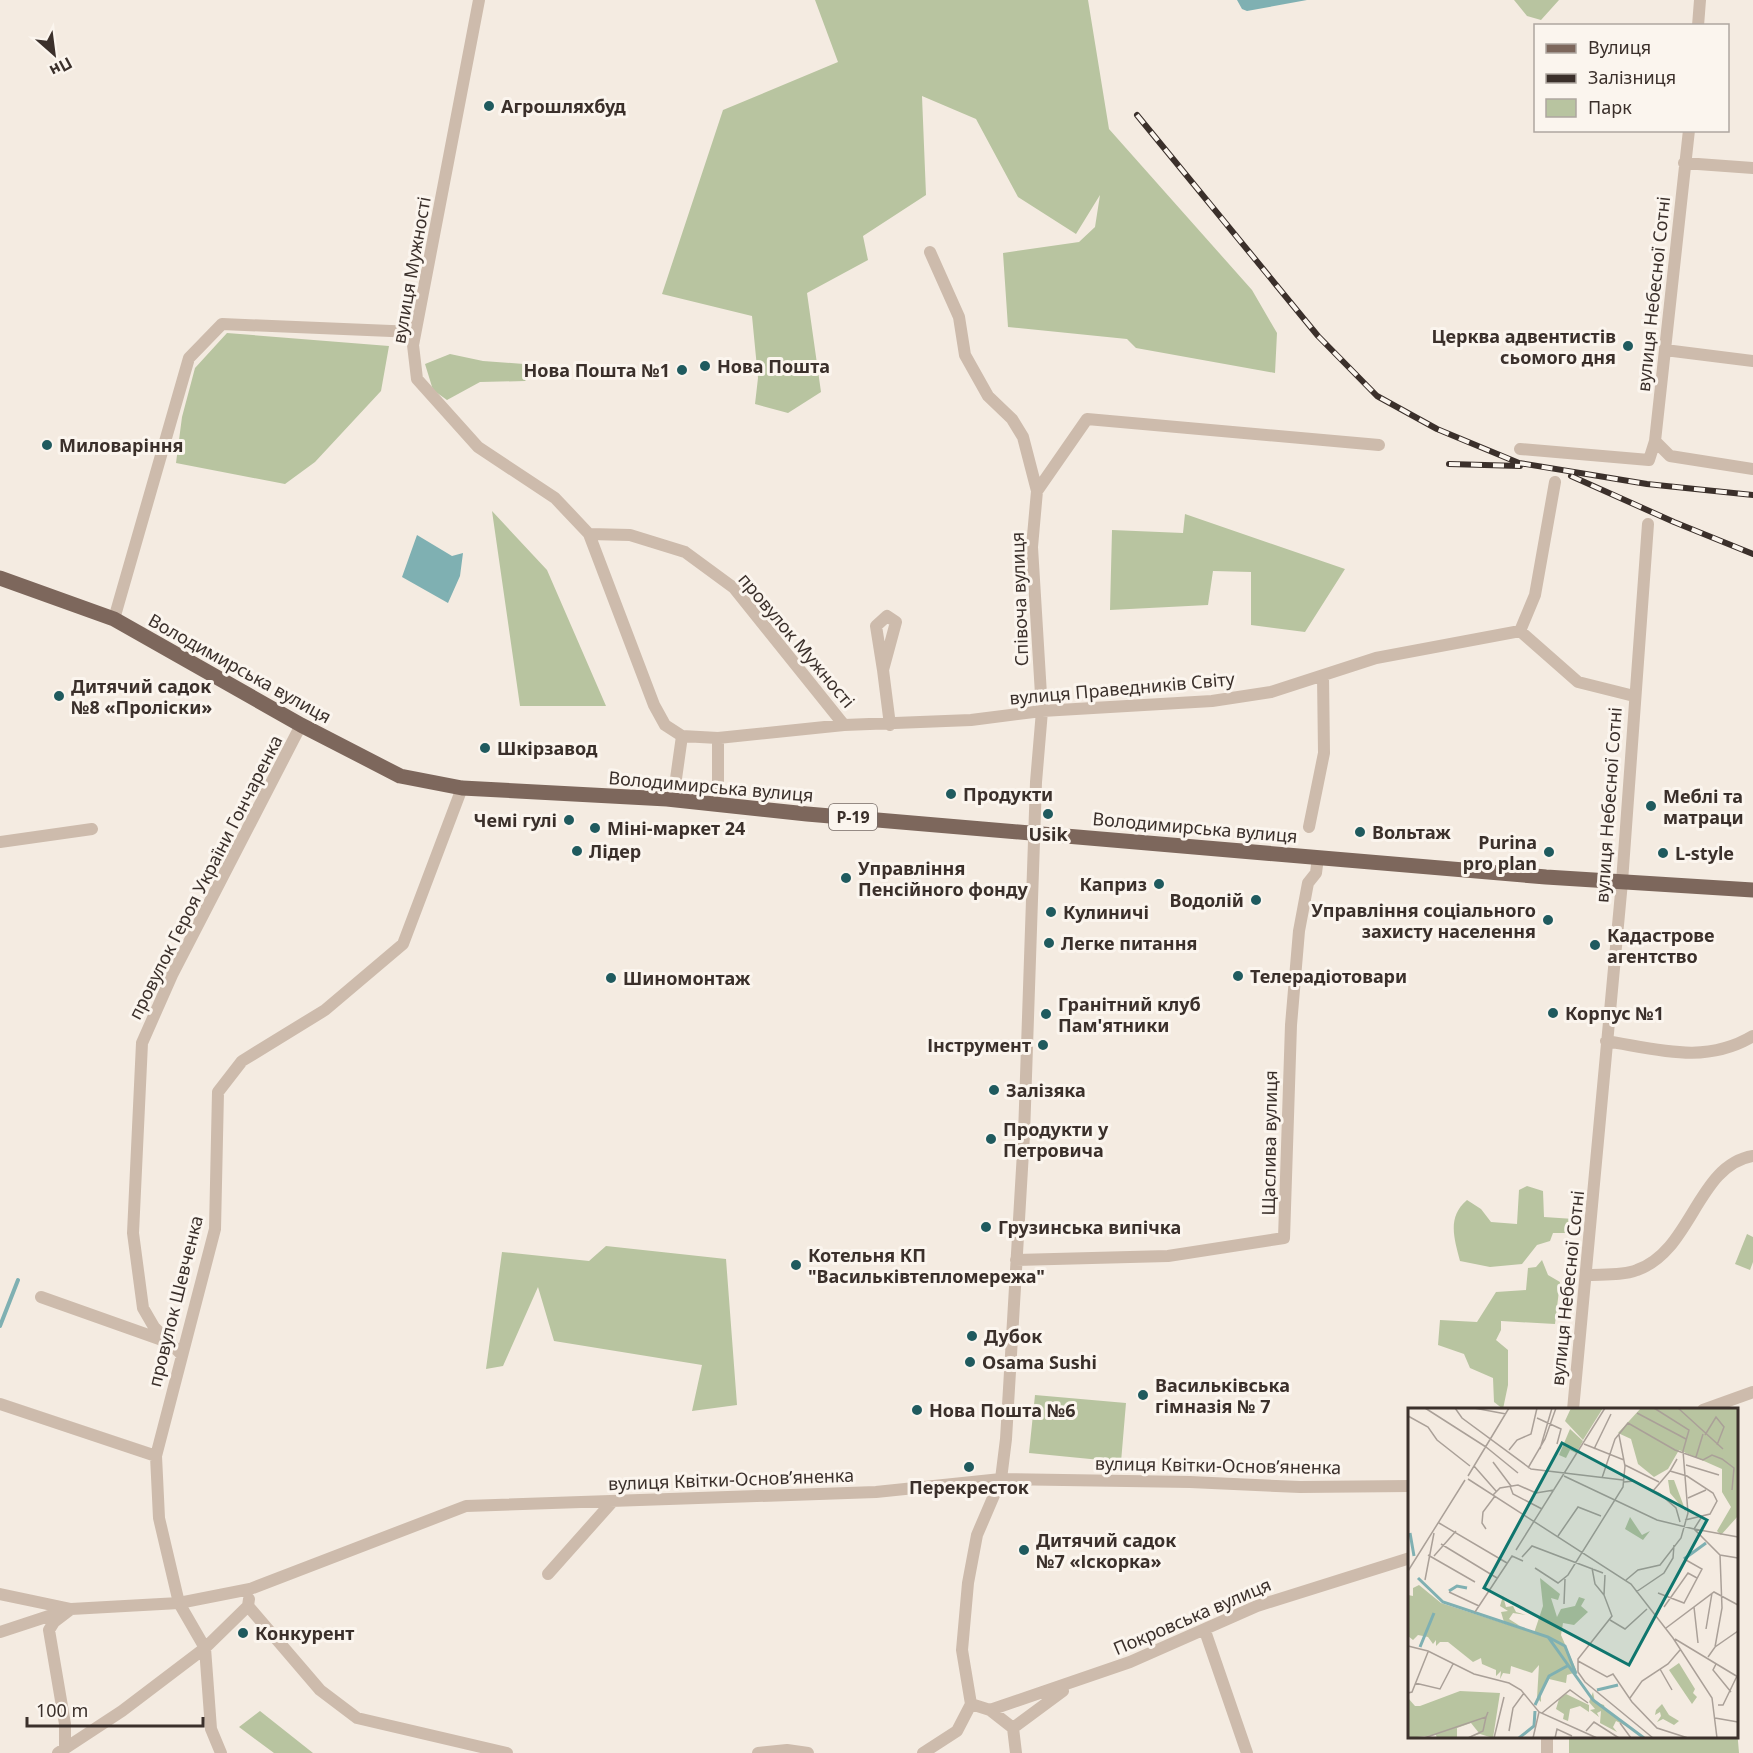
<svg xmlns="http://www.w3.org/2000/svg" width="1753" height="1753" font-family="'Noto Sans',sans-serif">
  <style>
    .green { fill: #b8c4a0 }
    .water { fill: #7fb0b2 }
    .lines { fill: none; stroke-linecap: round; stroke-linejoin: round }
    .stream { stroke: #7fb0b2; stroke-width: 4 }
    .minor { stroke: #cdbbac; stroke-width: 12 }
    .major { stroke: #7d675c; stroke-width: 15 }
    .rail-casing { stroke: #3b302b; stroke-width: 6 }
    .rail { stroke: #fbf5ee; stroke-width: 4; stroke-dasharray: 11; stroke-linecap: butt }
    .poi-dot { fill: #1f5a5e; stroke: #fbf5ee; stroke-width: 2 }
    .labels { text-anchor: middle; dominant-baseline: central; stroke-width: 6; stroke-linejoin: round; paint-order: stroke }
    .shield { fill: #fbf5ee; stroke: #756b66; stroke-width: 1.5 }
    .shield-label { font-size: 16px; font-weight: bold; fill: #3b302b }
    .poi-label { font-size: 18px; font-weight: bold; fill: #3b302b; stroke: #fbf5ee; text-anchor: start }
    .street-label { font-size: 18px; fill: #3b302b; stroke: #fbf5ee }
    .inset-river { fill: none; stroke: #7fb0b2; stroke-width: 3 }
    .inset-road { fill: none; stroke: #aaa098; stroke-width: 1.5 }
    .view { fill: #0f766e; fill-opacity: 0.15; stroke: #0f766e; stroke-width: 3 }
    .inset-edge { fill: none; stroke: #3b302b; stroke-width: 3 }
  </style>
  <rect width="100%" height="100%" fill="#f4ebe1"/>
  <path class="green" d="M815,0H1088L1109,129L1252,290L1277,333L1275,373L1136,348L1127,339L1008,327L1003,253L1079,242L1095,227L1100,195L1076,234L1018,197L976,119L922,96L926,195L863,236L868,260L807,293L821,392L788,413L755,404L758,378L752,316L662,294L723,110L838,62Z
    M1514,0H1559L1541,20L1527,16Z
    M227,333L389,346L381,391L315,462L285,484L176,463L182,417L195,368Z
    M450,354L483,361L524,364L531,374L525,381L480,382L447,400L433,390L425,364Z
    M492,511L547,570L606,706H520Z
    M1185,514L1345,569L1305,632L1251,625V572L1213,571L1208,605L1110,610L1112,530L1183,533Z
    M1527,1186L1543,1191L1544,1217L1574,1219L1566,1233H1553L1550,1241L1537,1245L1522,1264L1490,1267L1460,1261C1454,1238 1447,1217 1467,1200L1481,1209L1491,1222L1517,1224L1519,1190Z
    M1747,1234L1753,1237V1262L1750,1270L1735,1264Z
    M606,1246L726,1259L737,1405L692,1411L702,1365L554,1341L538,1287L503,1366L486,1369L502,1252L589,1261Z
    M1542,1260L1548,1275L1560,1282L1555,1324L1501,1321V1330L1496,1340L1508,1350V1385L1503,1409L1494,1402L1493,1378L1470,1368L1464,1354L1438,1345L1440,1320L1477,1322L1496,1292L1526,1290L1528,1268L1536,1267Z
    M1035,1395L1126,1403L1121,1462L1029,1453Z
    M260,1711L313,1753H274L239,1727Z
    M1737,1729L1739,1753H1569V1738L1736,1736Z"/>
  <path class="water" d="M1237,0H1307L1247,11L1242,9Z
    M417,535L452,556L463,553L460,576L448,603L402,577Z"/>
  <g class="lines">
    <path class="stream" d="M0,1326L18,1280"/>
    <path class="minor" d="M479,0L413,345L417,379L478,447L555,498L589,534L654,705L665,725L682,736
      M1698,26L1700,0
      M1684,163L1753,168
      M930,252L959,317L965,355L988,396L1012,419L1023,437L1037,491
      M1665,350L1753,361
      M1655,441L1670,456L1753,469
      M1520,449L1649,460L1655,441L1689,130
      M589,534L630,535L685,552L734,588L844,725
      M114,619L189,358L222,324L415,332
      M1520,631L1578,682L1634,696
      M883,670L876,626L887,616L896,622L883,670L890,725
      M718,738L844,725L971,720L1042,711L1212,701L1271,692L1376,658L1520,631L1535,595L1555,482
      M673,800L682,736L718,738V805
      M1309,827L1324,753L1323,676
      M0,842L92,829
      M1606,1041C1657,1049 1705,1065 1753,1036
      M1016,1260L1168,1256L1284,1238L1291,1025L1299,931L1308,883L1316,873L1318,857
      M1586,1275C1602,1274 1622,1276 1637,1270C1692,1251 1697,1165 1753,1156
      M41,1297L165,1341
      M181,1354L154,1327L143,1308L133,1233L142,1043L172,975L301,725
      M0,1404L156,1456
      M1573,1410L1622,882L1648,524
      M1703,1410L1753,1392
      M548,1574L613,1501
      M0,1594L71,1609L179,1603L250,1589L466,1506L876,1492L1001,1479L1190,1482L1300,1487L1410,1486
      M248,1606L320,1690L357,1718L507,1753
      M1205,1631L1247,1753
      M0,1632L64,1611
      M990,1710L1130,1662L1257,1606L1410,1558
      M1013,1728L1063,1691
      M65,1747V1724L49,1630L54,1622L71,1609
      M58,1753L122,1711L205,1648L248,1606L249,1599
      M221,1753L211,1729L205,1648L179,1603L159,1518L156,1456L215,1229L218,1092L242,1061L325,1010L403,944L462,788
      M758,1753L787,1750L808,1753
      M923,1753L957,1731L971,1704
      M1016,1753L1013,1728L990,1710L971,1704L962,1650L968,1583L977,1535L1001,1479L1006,1439L1024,1135L1036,782L1042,711L1032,547L1037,491L1087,419L1379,445
      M1547,1753V1736"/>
    <path class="major" d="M0,578L114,619L301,725L400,776L462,788L667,799L807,814L1546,877L1753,890"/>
    <g class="rail-casing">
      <path id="rail" d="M1137,115L1318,336L1377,396L1437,429L1519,463L1647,484L1753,495
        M1449,464L1520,466
        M1571,476L1674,522L1753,554"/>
    </g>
    <use href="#rail" class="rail"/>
  </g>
  <g class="poi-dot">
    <circle cx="489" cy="106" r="6"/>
    <circle cx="1628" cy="346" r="6"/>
    <circle cx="705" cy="366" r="6"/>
    <circle cx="682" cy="370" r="6"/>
    <circle cx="47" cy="445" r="6"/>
    <circle cx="59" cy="696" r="6"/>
    <circle cx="485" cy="748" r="6"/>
    <circle cx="951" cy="794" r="6"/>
    <circle cx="1651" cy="806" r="6"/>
    <circle cx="1048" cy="814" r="6"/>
    <circle cx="569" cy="820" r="6"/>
    <circle cx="595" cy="828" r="6"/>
    <circle cx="1360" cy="832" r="6"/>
    <circle cx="577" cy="851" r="6"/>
    <circle cx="1549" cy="852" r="6"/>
    <circle cx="1663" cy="853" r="6"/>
    <circle cx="846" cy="878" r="6"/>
    <circle cx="1159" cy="884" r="6"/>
    <circle cx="1256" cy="900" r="6"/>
    <circle cx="1051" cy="912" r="6"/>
    <circle cx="1548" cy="920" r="6"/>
    <circle cx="1049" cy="943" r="6"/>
    <circle cx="1595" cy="945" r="6"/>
    <circle cx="1238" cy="976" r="6"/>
    <circle cx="611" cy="978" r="6"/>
    <circle cx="1553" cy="1013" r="6"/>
    <circle cx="1046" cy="1014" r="6"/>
    <circle cx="1043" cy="1045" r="6"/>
    <circle cx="994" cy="1090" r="6"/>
    <circle cx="991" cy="1139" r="6"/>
    <circle cx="986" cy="1227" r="6"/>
    <circle cx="796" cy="1265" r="6"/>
    <circle cx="972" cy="1336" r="6"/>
    <circle cx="970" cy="1362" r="6"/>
    <circle cx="1143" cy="1395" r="6"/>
    <circle cx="917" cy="1410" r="6"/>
    <circle cx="969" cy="1467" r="6"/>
    <circle cx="1024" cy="1550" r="6"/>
    <circle cx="243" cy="1633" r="6"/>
  </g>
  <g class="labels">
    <rect class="shield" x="829" y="804" width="48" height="26" rx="4.5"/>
    <g class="shield-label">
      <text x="853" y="817">Р-19</text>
    </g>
    <g class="poi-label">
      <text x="501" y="106">Агрошляхбуд</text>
      <text x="1616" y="336" text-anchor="end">Церква адвентистів<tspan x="1616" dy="21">сьомого дня</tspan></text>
      <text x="717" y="366">Нова Пошта</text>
      <text x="670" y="370" text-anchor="end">Нова Пошта №1</text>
      <text x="59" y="445">Миловаріння</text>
      <text x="71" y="686">Дитячий садок<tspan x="71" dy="21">№8 «Проліски»</tspan></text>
      <text x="497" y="748">Шкірзавод</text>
      <text x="963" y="794">Продукти</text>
      <text x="1663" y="796">Меблі та<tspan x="1663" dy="21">матраци</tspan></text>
      <text x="557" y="820" text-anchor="end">Чемі гулі</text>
      <text x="607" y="828">Міні-маркет 24</text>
      <text x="1372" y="832">Вольтаж</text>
      <text x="1048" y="834" text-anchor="middle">Usik</text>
      <text x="1537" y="842" text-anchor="end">Purina<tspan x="1537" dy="21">pro plan</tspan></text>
      <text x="589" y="851">Лідер</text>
      <text x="1675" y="853">L-style</text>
      <text x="858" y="868">Управління<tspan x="858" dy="21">Пенсійного фонду</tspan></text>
      <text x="1147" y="884" text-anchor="end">Каприз</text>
      <text x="1244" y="900" text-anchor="end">Водолій</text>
      <text x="1536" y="910" text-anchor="end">Управління соціального<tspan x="1536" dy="21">захисту населення</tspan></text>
      <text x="1063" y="912">Кулиничі</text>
      <text x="1607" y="935">Кадастрове<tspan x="1607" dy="21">агентство</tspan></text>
      <text x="1061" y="943">Легке питання</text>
      <text x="1250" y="976">Телерадіотовари</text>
      <text x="623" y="978">Шиномонтаж</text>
      <text x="1058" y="1004">Гранітний клуб<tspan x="1058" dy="21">Пам'ятники</tspan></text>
      <text x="1565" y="1013">Корпус №1</text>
      <text x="1031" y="1045" text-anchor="end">Інструмент</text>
      <text x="1006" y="1090">Залізяка</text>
      <text x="1003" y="1129">Продукти у<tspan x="1003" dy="21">Петровича</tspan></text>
      <text x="998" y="1227">Грузинська випічка</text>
      <text x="808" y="1255">Котельня КП<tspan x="808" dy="21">"Васильківтепломережа"</tspan></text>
      <text x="984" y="1336">Дубок</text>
      <text x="982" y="1362">Osama Sushi</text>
      <text x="1155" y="1385">Васильківська<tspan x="1155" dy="21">гімназія № 7</tspan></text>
      <text x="929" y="1410">Нова Пошта №6</text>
      <text x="969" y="1487" text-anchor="middle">Перекресток</text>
      <text x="1036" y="1540">Дитячий садок<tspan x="1036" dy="21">№7 «Іскорка»</tspan></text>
      <text x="255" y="1633">Конкурент</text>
    </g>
    <g class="street-label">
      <text transform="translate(411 270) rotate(-80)">вулиця Мужності</text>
      <text transform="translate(1653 294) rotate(-84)">вулиця Небесної Сотні</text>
      <text transform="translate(1019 599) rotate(-92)">Співоча вулиця</text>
      <text transform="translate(797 640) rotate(50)">провулок Мужності</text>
      <text transform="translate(240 668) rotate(29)">Володимирська вулиця</text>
      <text transform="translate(1122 688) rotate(-5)">вулиця Праведників Світу</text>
      <text transform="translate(711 786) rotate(5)">Володимирська вулиця</text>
      <text transform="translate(1608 805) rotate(-86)">вулиця Небесної Сотні</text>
      <text transform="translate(1195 827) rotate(5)">Володимирська вулиця</text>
      <text transform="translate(205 877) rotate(-63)">провулок Героя України Гончаренка</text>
      <text transform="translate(1269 1143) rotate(-89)">Щаслива вулиця</text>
      <text transform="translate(1567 1288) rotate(-84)">вулиця Небесної Сотні</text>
      <text transform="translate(175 1301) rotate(-76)">провулок Шевченка</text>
      <text transform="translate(1218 1465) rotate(1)">вулиця Квітки-Основʼяненка</text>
      <text transform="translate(731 1479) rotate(-2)">вулиця Квітки-Основʼяненка</text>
      <text transform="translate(1192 1616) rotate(-23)">Покровська вулиця</text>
    </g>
  </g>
  <g transform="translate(1408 1408)">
    <rect width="330" height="330" fill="#f4ebe1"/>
    <path d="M163,0H195L175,32L157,13ZM233,0H330V108L313,127L309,123L323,99L314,84V61L271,42L260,61L246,69L230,56L223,31L210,25ZM162,21L175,33L168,45L162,42L158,50L151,47ZM260,72H266L278,104L262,85ZM222,109L234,127L242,123L235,132L217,121ZM132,170L152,186L150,192L143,190L149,209L153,201L167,198L171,189L177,191L173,198L180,204L166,217L155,215L153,227L169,264L159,267L158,275L141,271L133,285V294L129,290L131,257L124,265L103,258L102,266L95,265L92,271L93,263L88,268V262L74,256L73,250L65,254L40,234H32L28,238V232L25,236L20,229L10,227L5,232L0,228V187L5,188V180L11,177L33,195L126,225L135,198ZM95,188L98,199L105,198L108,204L118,207L105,205L101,211L112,218L96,214L93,204L100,203L92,198ZM271,255L287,281L285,285L289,289L284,296L261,262ZM52,283L92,285L85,330L72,326L58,330L71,325L63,315L49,320V330H29L28,327L0,330V290L7,298H12ZM185,284L187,294L196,297L197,301L218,318L208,313L205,319L209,324L192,315L193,303L189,305L191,309L182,302L187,301L181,294ZM158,286L181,297V304L172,298L162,301L160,313L155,311L156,306L148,301L151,291ZM254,296L261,307L271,313L266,317L255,311L249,314L253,308L252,304L247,307L248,302Z" fill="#b8c4a0"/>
    <path class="inset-river" d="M2,125L6,148M276,151L298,135M10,170L35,194L140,229L185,292L236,330M41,183L49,178L59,180M140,229L157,238L168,266M12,239L26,205M189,282L210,277M127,297L141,268L161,257M111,330L126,318L127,303"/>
    <path class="inset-road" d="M17,0L78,39M47,0L54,10L123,61L215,72M66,0L98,6M270,0L315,41M229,5L278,31M0,8L20,19L29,32L62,58M129,10L153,21L149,36M297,27L308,9L316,19L309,37M176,36L216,52M78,39L110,65M132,41L144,0M186,41L203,6M101,42L109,32L123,26L129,0M288,49L295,26M269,51L262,63L279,68L305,85L309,93L302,106L277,112M85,54L103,78M217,57L251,74M278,57L311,67M66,58L88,83M120,60L137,31L148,0M60,68L101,0M156,68L249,112L286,121L312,147L330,150M194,70L207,31L220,15L267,42L295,52L304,47L314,51L326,60L324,82M60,71L223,176L265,230L304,290L309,330M216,74L226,73L252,86L268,100L272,114M102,78L105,86L134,101M245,83L262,63M85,87L92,80L110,77L128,85L146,82M280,90L298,82M293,110L286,121L330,129M31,115L99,155M78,121L74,115L75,104L87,88M150,128L170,99L193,108M33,136L89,170M108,142L197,0M20,147L67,174M26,148L48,123M114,149L124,138L195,165M127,160L150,175L160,167L215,79L217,58L211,27M184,160L187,176L196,187M0,163L57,72M197,167L196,187L204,208L170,251V264L177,274L245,330M17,172L26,125M218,172L230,162L252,157L273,130L280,105L275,43L281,22L246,0M41,184L71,198M228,184L256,165L265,150L266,137M250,185L276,195L294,161L278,152M156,196L157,171M256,199L280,165L289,170M286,199L290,235M67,204L104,148L115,153M202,212L217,221L239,201M258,220L306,184L330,197M298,221L304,185M267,231L330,269M0,238L20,243L66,266L101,275L113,282L131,304L189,330M307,239L314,200L312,147M300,249L307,239L330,223M170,253L199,269L205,266L224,294L249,320L280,330M308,256L305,262L323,284M252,261L264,282M7,275L32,281L45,256M0,285L4,284L20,244M222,290L234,273L260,256L272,242M310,297H315L329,268M134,305L162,282L180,295M307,310L330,314M212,315L223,330M101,323L105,300L116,285M178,323L186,314L211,330M16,330L78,309L80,304M60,330L75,323L78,309M86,330L96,289M125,330L131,304M147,330L149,321L164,328"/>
    <path class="view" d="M154,35L299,112L221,257L76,180Z"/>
    <rect width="330" height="330" class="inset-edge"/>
  </g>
  <rect x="1534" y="24" width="195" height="108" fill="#fbf5ee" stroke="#aea6a0" stroke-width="1.5"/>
  <rect x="1546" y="44" width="30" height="9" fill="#7d675c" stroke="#aea6a0" stroke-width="1.5"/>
  <text x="1588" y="54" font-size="18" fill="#3b302b">Вулиця</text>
  <rect x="1546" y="74" width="30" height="9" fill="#3b302b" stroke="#aea6a0" stroke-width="1.5"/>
  <text x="1588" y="84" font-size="18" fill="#3b302b">Залізниця</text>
  <rect x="1546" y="99" width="30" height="18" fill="#b8c4a0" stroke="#aea6a0" stroke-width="1.5"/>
  <text x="1588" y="114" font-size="18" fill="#3b302b">Парк</text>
  <g transform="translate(54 54) rotate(152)" stroke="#fbf5ee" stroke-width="4.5" paint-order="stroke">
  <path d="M0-4.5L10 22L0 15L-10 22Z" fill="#3b302b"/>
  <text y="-9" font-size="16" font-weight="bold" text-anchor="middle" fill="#3b302b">Пн</text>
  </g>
  <path d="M27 1717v9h176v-9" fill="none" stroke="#3b302b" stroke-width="3"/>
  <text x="36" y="1717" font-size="18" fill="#3b302b" stroke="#fbf5ee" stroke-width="4.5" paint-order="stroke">100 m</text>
</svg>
